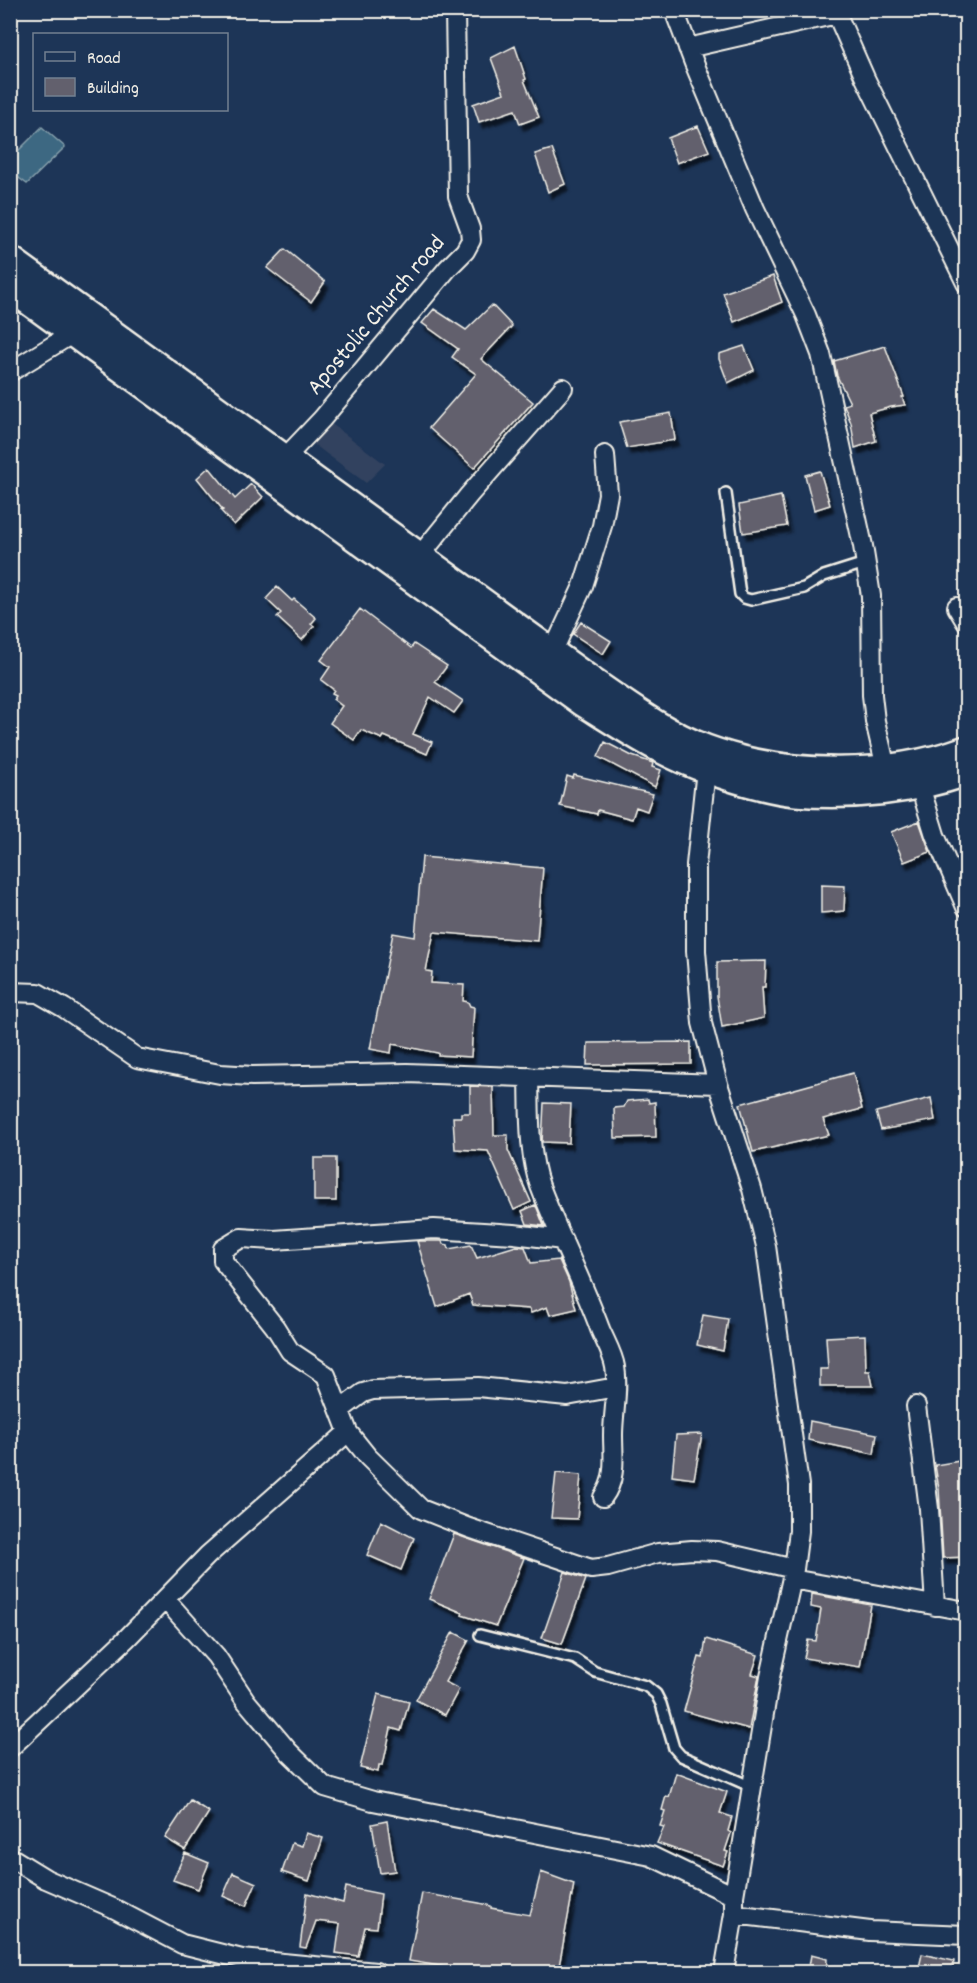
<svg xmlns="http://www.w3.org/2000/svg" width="977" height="1983" font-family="Dekko,sans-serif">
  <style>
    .built { fill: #32425e }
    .water { fill: #3c6882; stroke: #869fab; stroke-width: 1.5 }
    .building { fill: #62606d; stroke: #f4f1e8; stroke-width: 1.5; filter: url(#shadow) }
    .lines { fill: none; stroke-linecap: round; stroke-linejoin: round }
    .service-casing { stroke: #f4f1e8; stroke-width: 14 }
    .minor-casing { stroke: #f4f1e8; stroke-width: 22 }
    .secondary-casing { stroke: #f4f1e8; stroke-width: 32 }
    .service { stroke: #1d3557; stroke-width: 9 }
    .minor { stroke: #1d3557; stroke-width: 18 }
    .secondary { stroke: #1d3557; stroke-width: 27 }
    .labels { text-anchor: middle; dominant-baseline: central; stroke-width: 5; stroke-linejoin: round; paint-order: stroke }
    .street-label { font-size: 24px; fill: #f4f1e8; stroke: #1d3557 }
  </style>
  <defs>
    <filter id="shadow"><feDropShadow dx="3.5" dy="6" stdDeviation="1.5" flood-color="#0009"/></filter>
  </defs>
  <rect width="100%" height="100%" fill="#1d3557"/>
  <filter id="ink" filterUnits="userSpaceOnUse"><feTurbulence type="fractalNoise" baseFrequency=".0167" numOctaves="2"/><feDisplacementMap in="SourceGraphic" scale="12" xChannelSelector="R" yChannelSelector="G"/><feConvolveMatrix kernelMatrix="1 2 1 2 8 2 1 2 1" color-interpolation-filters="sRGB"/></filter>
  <g filter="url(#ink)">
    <path class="built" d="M329,422L385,464L366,483L312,443Z"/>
    <path class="water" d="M42,127L65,147L27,184L11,172V158Z"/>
    <path class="building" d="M515,46L526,79L524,80L539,117L520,124L515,110L479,122L473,104L504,93L491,58Z
      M698,126L709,151L677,163L668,138Z
      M552,149L565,184L548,192L535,154Z
      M285,249L325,282L311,302L267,268Z
      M773,276L782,302L734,322L723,293Z
      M492,305L512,326L481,359L533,402L474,468L429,428L476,374L452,357L458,349L422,323L434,309L466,330Z
      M744,346L754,370L728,383L719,359V354Z
      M885,346L904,397H902L905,405L891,407L869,413L876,441L855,448L851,423L844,405L850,403L837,376L834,361Z
      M671,413L675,440L627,448L619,422Z
      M209,467L235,499L251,484L263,497L234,525L221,511L223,510L197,478Z
      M820,471L830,505L814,510L805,475Z
      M781,496L787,526L743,533L739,505Z
      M277,587L292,601L294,599L316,618L311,624L314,626L302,640L277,617L281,613L266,599Z
      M360,609L411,648L414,644L447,666L435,682L463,701L454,713L430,697L413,734L432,742L427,754L384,736L382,739L361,730L354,740L330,723L342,706L333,699L336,695L332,693L334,690L321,680L330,667L321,660Z
      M581,622L611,641L603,654L573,634Z
      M605,742L632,756L653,763L652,767L661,770L655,787L598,757Z
      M574,775L653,794L647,811L636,807L632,819L598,810L597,814L560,806L567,776L573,778Z
      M919,821L930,852L904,862L891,832Z
      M422,857L543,868L537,941L434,932L426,971L432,972L431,983L464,985L463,1001L468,1002L470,1006L474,1007L471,1057L438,1055V1053L392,1044L391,1053L370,1049L393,933L415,937Z
      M821,885L845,886L844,911L821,913Z
      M766,961L765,987H762L764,1018L722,1027L717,996V962Z
      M691,1042V1064L587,1065L588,1043Z
      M853,1073L862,1109L823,1119L829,1135L753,1152L740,1104Z
      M470,1086L493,1087L494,1135H508V1150L531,1202L514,1210L488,1151L455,1149L453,1117H461V1113H470Z
      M931,1098L935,1120L881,1130L876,1112Z
      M648,1099L649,1103L655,1102L656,1137L615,1138L614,1108L624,1107L627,1101Z
      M544,1103L571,1104L569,1143L542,1142Z
      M314,1158H336V1201H314Z
      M535,1205L537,1208L544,1226L527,1224L522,1211Z
      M417,1241H442L443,1244L448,1245L449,1249L471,1245L477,1258L516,1246L525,1247L531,1263L559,1260L569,1282L576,1309L550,1315L547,1307L531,1313L529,1309L473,1305L469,1294L437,1307Z
      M703,1315L728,1319L723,1351L697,1345Z
      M865,1335L866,1371H870L873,1386H820V1369H828L826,1337Z
      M810,1421L877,1434L874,1454L808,1440Z
      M702,1434L694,1479L672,1476L676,1435Z
      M966,1460V1557L943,1558L939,1489L935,1465Z
      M556,1473L581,1475L577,1519L551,1518Z
      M381,1521L414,1538L401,1570L367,1555Z
      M454,1534L524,1558L496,1626L462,1615L463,1613L429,1599Z
      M565,1572L586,1579L562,1644L542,1638Z
      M812,1594L871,1605L860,1667L804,1658L808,1640L816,1641L821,1609L811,1607Z
      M453,1632L469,1640L445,1682L459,1689L445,1715L416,1700Z
      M706,1639L758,1655L752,1674L759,1676L749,1729L684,1711L699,1657L703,1658Z
      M378,1694L409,1702L401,1731L391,1728L383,1765H379L378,1772L360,1768Z
      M676,1773L727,1792L720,1813L732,1817L728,1831L731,1833L725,1851L728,1852L723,1866L657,1843L664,1827L660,1826L665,1811L662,1810L666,1796L669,1797Z
      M190,1800L209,1812L185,1850L165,1838Z
      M387,1821L395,1871L380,1873L372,1824Z
      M306,1833L323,1838L309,1881L282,1872L292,1843L302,1846Z
      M185,1853L209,1863L198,1889L173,1880Z
      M541,1872L574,1884L558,1972H500L470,1969V1971L409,1961L422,1893L479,1903L491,1906V1908L530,1915Z
      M233,1873L256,1883L246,1906L223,1896Z
      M346,1887L381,1894L377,1928L365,1927L358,1956L336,1953L340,1924L316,1921L306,1948L300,1947L307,1893L343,1903Z
      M922,1954L954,1961L952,1972H918Z
      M811,1955L827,1959L826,1972H808Z"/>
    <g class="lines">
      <g class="service-casing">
        <path id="service" d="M726,493L740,594L744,598L751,600L804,588L824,576L865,563
          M480,1635L575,1659L595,1672L646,1686L656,1694L661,1704L674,1748L681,1756L752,1787"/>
      </g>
      <g class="minor-casing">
        <path id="minor" d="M674,10L694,63L755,209L806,315L821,354L863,546L871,596L872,695L875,721L886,768
          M835,10L865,78L966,283
          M688,48L837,14
          M10,372L75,332
          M284,459L322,419L448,268L465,251L471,240L470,229L458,196L455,10
          M419,557L469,495L563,388
          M957,607L966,622
          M552,653L583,586L602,526L608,494L605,455
          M706,769L696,865V951L702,1023L718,1084L752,1189L766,1246L799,1485V1531L794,1569L770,1677L734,1896V1914L724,1972
          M919,783L935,835L966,907
          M10,992L38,993L64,1008L137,1058L220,1074L252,1076L407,1073L718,1084
          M529,1077C530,1112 528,1152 540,1186C558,1234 582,1280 600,1329C605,1341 613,1354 615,1367C619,1389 613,1413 613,1435C613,1456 617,1479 603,1497
          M563,1240L514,1234L434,1229L274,1240L241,1238L223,1249V1261L275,1327L290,1351L326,1375L348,1432L368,1457L421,1509L469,1528L591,1569L608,1567L658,1553L692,1550L717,1551L794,1569
          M916,1406L929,1509L935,1606
          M340,1410L363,1393L373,1390L478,1387L567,1396L616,1387
          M792,1579L966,1611
          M165,1599L216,1656L246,1701L289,1752L325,1787L373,1801L651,1856L734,1896
          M10,1748L126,1639L208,1555L348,1432
          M10,1857L46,1879L113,1908L182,1944L242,1959L376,1972
          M734,1914L870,1931L966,1935"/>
      </g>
      <g class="secondary-casing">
        <path id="secondary" d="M10,260L595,684C630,708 665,734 706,749C785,778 887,779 966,750
          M10,287L583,702C623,727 663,754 707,769C735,779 766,789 796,792C852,797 913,790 966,772"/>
      </g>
      <use href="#service" class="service"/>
      <use href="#minor" class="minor"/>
      <use href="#secondary" class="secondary"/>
    </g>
  </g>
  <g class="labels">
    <g class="street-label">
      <text transform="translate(377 316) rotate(-50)">Apostolic Church road</text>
    </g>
  </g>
  <rect width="977" height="1983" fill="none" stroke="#1d3557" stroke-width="36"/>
  <rect x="18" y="18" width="941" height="1947" fill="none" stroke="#f4f1e8" stroke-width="2" filter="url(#ink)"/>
  <rect x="33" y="33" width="195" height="78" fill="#1d3557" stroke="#738091" stroke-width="1.5"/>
  <rect x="45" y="52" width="30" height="9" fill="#1d3557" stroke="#738091" stroke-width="1.5"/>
  <text x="87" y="63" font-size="18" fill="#f4f1e8">Road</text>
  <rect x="45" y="78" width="30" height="18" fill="#62606d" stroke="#738091" stroke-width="1.5"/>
  <text x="87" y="93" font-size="18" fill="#f4f1e8">Building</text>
</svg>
